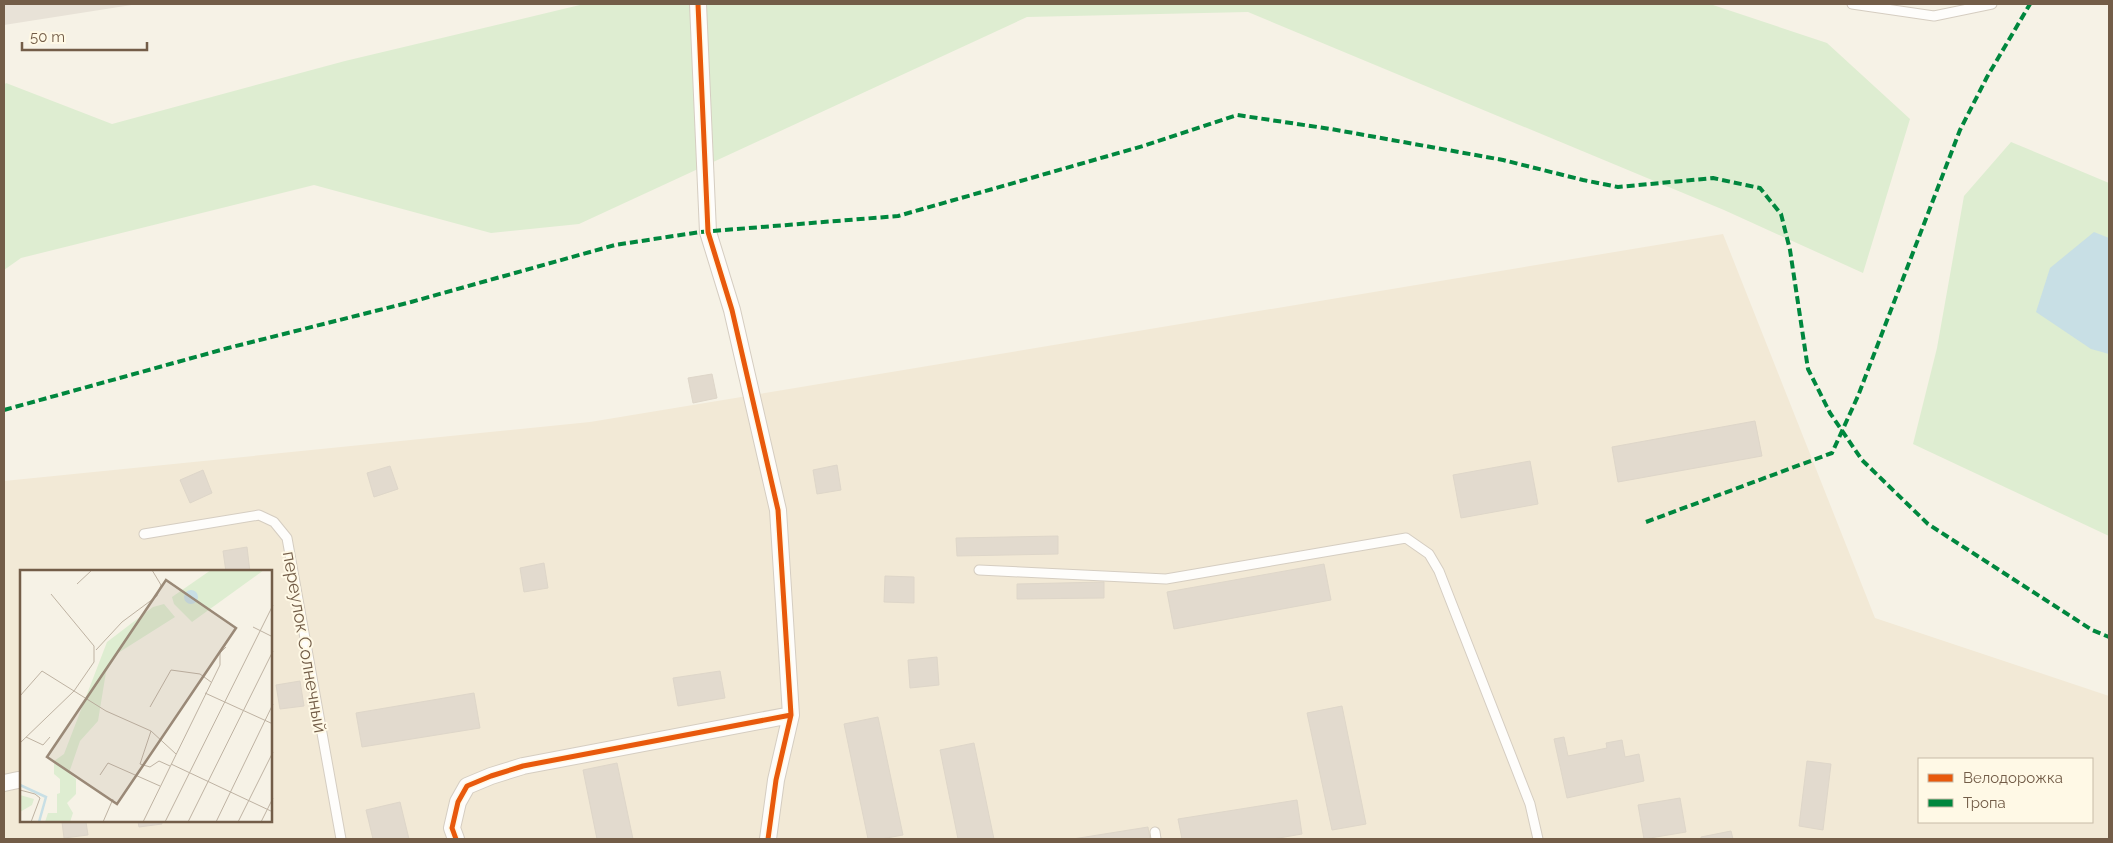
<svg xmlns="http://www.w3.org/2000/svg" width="2113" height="843" font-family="Raleway,sans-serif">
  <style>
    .residential { fill: #f2e9d6; fill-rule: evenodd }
    .industrial { fill: #e8e2d7 }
    .green { fill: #deedd1 }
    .water { fill: #c8dfe5 }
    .building { fill: #e2dace; stroke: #ded6c9 }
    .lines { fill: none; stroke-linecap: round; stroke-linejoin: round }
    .lane-casing { stroke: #d5cdc1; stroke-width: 11 }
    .street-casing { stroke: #d5cdc1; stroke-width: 18 }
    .lane { stroke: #fefdfb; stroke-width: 9 }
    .street { stroke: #fefdfb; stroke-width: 16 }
    .quiet { stroke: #00873e; stroke-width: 4; stroke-dasharray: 8 4; stroke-linecap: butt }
    .cycleway-casing { stroke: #fff9e6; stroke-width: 8 }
    .cycleway { stroke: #e8590c; stroke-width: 5 }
    .labels { text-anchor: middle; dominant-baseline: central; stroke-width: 4; stroke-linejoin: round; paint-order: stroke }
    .street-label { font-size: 18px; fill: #735d48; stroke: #fff9e6 }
    .inset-river { fill: none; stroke: #c8dfe5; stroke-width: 2.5 }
    .inset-road { fill: none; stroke: #beb2a2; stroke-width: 1 }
    .view { fill: #9a8977; fill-opacity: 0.15; stroke: #9a8977; stroke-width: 2.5 }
    .inset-edge { fill: none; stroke: #735d48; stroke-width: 2.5 }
  </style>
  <rect width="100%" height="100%" fill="#f6f2e6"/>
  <path class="residential" d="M1723,234L1875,618L2109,696V839H4V481L590,422ZM21,572H271V822H21ZM1919,759H2092V822H1919Z"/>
  <path class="industrial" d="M4,4H138L4,25Z"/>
  <path class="green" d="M584,4H1710L1827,43L1910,119L1863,273L1724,210L1248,12L1027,17L579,224L491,233L314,185L21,258L4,270V85L6,83L112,124L345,61Z
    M2011,142L2109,183V536L1913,444L1937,348L1964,196Z"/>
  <path class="water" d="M2094,232L2109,238V354L2091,349L2036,312L2050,268Z"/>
  <path class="building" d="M712,374L717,398L693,403L688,378Z
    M1755,421L1762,456L1618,482L1612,447Z
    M1530,461L1538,504L1461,518L1453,475Z
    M837,465L841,490L817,494L813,470Z
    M390,466L398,489L374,497L367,473Z
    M203,470L212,493L190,503L180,480Z
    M1058,536V554L957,556L956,538Z
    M247,547L250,572H226L223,551Z
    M544,563L548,588L524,592L520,568Z
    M1324,564L1331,600L1174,629L1167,592Z
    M885,576L914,577V603L884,602Z
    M1104,582V598L1017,599V584Z
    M937,657L939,685L910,688L908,660Z
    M720,671L725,698L678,706L673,678Z
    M300,681L304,706L280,709L276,685Z
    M474,693L480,728L362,747L356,713Z
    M1342,706L1366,824L1332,830L1307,713Z
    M878,717L903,835L881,839H868L844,724Z
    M1564,737L1568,756L1607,748L1606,743L1622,740L1625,757L1639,754L1644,781L1567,798L1554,739Z
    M974,743L994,839H958L940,750Z
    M1807,761L1831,764L1823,830L1799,826Z
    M617,763L633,839H597L583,770Z
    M1680,798L1686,832L1644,839L1638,805Z
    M1297,800L1302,834L1273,839H1182L1178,819Z
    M400,802L409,839H373L366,810Z
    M62,822H86L88,835L64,838Z
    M138,822H162V824L139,827Z
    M1148,827L1150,839H1073Z
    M1731,831L1733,839H1701V837Z"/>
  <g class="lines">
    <g class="lane-casing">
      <path id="lane" d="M1852,4L1934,16L1992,4
        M144,534L259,515L274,522L287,538L341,839
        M979,570L1166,579L1406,538L1429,554L1439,571L1530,804L1538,839
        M1155,832L1156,839"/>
    </g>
    <g class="street-casing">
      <path id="street" d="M698,4L708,232L732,310L778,510L791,715L776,780L768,839
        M4,783L18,780
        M456,839L452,828L458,802L467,786L491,776L523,766L791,715"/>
    </g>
    <use href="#lane" class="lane"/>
    <use href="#street" class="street"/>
    <path class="quiet" d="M4,410L228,348L411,302L615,245L700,232L898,216L1143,146L1237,115L1331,129L1503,160L1583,180L1618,187L1713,178L1760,188L1781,214L1790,250L1808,369L1830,413L1862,460L1928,524L2092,630L2109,637
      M1646,522L1832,453L1858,396L1960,130L1987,77L2030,4"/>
    <g class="cycleway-casing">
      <path id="cycleway" d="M698,4L708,232L732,310L778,510L791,715L776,780L768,839
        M456,839L452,828L458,802L467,786L491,776L523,766L791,715"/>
    </g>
    <use href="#cycleway" class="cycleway"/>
  </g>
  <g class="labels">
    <g class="street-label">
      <text transform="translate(305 642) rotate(80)">переулок Солнечный</text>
    </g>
  </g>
  <g transform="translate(20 570)">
    <rect width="252" height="252" fill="#f6f2e6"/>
    <path d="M191,0H244L172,52L154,34L152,27ZM144,34L155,47L98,83L86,102L78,151L60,171L50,200V204L56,209V224L47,233L53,243L50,252H25L28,243H37V224L40,223V209L34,204V191L44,184L87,72L133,37ZM0,225L14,229L12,235L0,242Z" fill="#deedd1"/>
    <path d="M164 27a7 7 0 1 1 14 0a7 7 0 1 1-14 0Z" fill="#c8dfe5"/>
    <path class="inset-river" d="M0,215L26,227L19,252"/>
    <path class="inset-road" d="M57,14L72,0M233,57L253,67M76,80L102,52L137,26L141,15L132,0M185,123L253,154M0,126L22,101L54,121L74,92V76L31,24M130,137L151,100L180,104L191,112M131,161L120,194L130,197L139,191L150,196M6,167L23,175L30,167M0,173L54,121L86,141L131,161L156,184M151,194L253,242M80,205L88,193L140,216M0,220L15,224L20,228L11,252M83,252L93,229M123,252L200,95V83L206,77M145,252L253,35M168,252L253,81M196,252L253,134M218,252L253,182M241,252L253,228"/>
    <path class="view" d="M146,10L216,58L97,234L27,187Z"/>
    <rect width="252" height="252" class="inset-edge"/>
  </g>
  <rect width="2113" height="843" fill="none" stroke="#735d48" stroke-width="10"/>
  <rect x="1918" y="758" width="175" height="65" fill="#fff9e6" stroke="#c7bba7"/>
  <rect x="1928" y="774" width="25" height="8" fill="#e8590c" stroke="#c7bba7"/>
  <text x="1963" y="783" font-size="15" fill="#735d48">Велодорожка</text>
  <rect x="1928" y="799" width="25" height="8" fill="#00873e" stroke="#c7bba7"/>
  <text x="1963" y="808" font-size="15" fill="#735d48">Тропа</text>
  <path d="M22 42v8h125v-8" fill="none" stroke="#735d48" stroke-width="2.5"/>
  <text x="30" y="42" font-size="15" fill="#735d48" stroke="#fff9e6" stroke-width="4" paint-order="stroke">50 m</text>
</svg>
